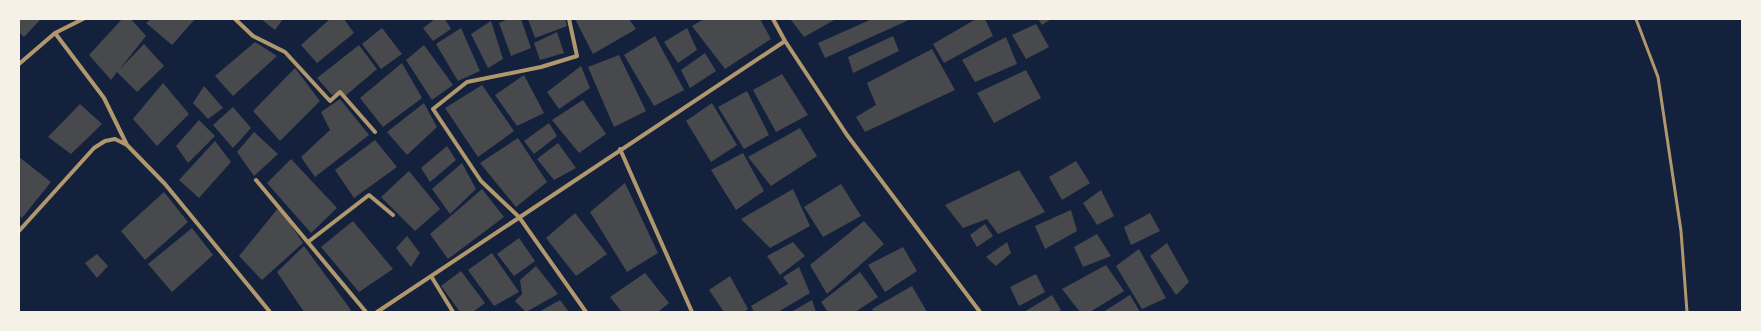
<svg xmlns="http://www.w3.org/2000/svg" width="1761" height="331" font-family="'IBM Plex Sans',sans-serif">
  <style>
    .building { fill: #48494c }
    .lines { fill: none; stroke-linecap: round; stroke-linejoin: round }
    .service { stroke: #b1986c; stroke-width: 3 }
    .minor { stroke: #b1986c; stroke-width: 4 }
  </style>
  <rect width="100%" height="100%" fill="#14213d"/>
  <path class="building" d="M19,19H41L24,37L19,32Z
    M122,19H131L146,36L119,70L144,44L164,66L137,92L117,72L111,80L89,55Z
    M151,19H195L172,45L146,23Z
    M261,19H283L275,30Z
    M330,19H344L354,33L317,63L301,45Z
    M435,19H445L451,29L433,41L423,28Z
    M508,19H521L531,48L511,56L499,23Z
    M528,19H565L567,26L535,38Z
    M575,19H629L636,29L593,54Z
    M704,19H760L771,39L725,69L692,26Z
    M794,19H836L804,37L791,20Z
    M872,19H911L825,58L818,43Z
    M976,19H985L993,36L944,63L933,44Z
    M1038,19H1051L1042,25Z
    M491,21L503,59L488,68L471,34Z
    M1036,24L1049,47L1026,59L1012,35Z
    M382,28L402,54L381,69L362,44Z
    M461,28L480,71L458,81L436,44Z
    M687,28L697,50L678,63L664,42Z
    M557,32L564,53L540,60L534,43Z
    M655,36L684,90L654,106L624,55Z
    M893,36L899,51L853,73L848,57Z
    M1006,37L1017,64L975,82L962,60Z
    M255,42L277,56L233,96L215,76Z
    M359,45L377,69L344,97L340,92L332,95L317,78Z
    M424,45L453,85L432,100L406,60Z
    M932,49L955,90L865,132L856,117L876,105L867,83Z
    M705,53L716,71L690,88L681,70Z
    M619,55L646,111L614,127L588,67Z
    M402,63L422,98L383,127L360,98Z
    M581,66L590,88L559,109L547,92Z
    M295,68L320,101L280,141L253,111Z
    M1026,70L1041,98L994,123L977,93Z
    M782,74L808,115L776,132L753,90Z
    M524,75L544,113L517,126L495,95Z
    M163,83L189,114L157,146L133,119Z
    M482,85L514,131L478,157L445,108Z
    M204,86L223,108L208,119L193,103Z
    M747,91L769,135L744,149L718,107Z
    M340,99L369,135L315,177L301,157L330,130L321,112Z
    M583,100L606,134L579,153L552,120Z
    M424,103L437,127L407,155L387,132Z
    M712,103L737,145L711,162L686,121Z
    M80,104L102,124L71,154L48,137Z
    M233,107L251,128L233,148L213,125Z
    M199,120L215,136L188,163L176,146Z
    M549,123L557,136L534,154L524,141Z
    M800,128L817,156L771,186L748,157Z
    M254,132L278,154L254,176L237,152Z
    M518,138L547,182L516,207L480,163Z
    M375,140L397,167L354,198L335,170Z
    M215,141L231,162L199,198L179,180Z
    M558,143L576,168L554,180L537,159Z
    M447,146L456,160L430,182L421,168Z
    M743,153L764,191L736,210L711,170Z
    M19,157L51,182L22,218L19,215Z
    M291,159L337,208L311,233L267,183Z
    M1076,161L1090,183L1062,200L1049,177Z
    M462,163L476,189L450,214L432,189Z
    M1019,170L1045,212L998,234L987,219L963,228L945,205Z
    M409,171L440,209L415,231L381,197Z
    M625,183L658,253L627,272L590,212Z
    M841,184L861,216L823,237L804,207Z
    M482,189L504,217L448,259L430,234Z
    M793,189L810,226L770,248L741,219Z
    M1101,190L1114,216L1097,225L1083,203Z
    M164,192L188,222L145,260L121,231Z
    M279,207L303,243L262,280L239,256Z
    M1071,210L1077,231L1045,249L1035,226Z
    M575,213L607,254L576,276L546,238Z
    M1150,213L1160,231L1131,245L1124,227Z
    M353,221L393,269L359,292L321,247Z
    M864,221L884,244L827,294L810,265Z
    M985,224L993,236L977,247L970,235Z
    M192,228L213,255L172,292L148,264Z
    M1097,234L1111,256L1083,267L1074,247Z
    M407,236L420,253L411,267L396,248Z
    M519,238L535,261L514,276L497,254Z
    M793,242L805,256L780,275L767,256Z
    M1007,242L1011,253L996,266L986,257Z
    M1167,243L1189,282L1176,295L1150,256Z
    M304,246L351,310L348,312H304L277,272Z
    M903,247L917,271L885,292L868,265Z
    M1139,249L1166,298L1142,309L1116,266Z
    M492,253L519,292L494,306L468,270Z
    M97,254L108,266L97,278L85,263Z
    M1106,265L1124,291L1090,312H1080L1062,289Z
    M536,266L558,294L526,312L515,301L522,294L520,280Z
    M799,267L810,293L778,312H754L751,306L788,284L783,277Z
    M461,271L485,303L473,312H460L441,286Z
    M860,272L878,297L855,312H828L821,302Z
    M645,273L669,303L658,312H622L610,297Z
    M1036,274L1045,292L1019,306L1010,287Z
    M730,276L748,309L744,312H724L709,290Z
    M912,286L927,312H874L872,309Z
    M1052,295L1061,310L1058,312H1024Z
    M1130,295L1140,312H1103Z
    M560,300L569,312H539Z
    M812,300L816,312H791Z"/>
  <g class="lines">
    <path class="service" d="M1636,19L1658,77L1681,231L1687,312"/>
    <path class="minor" d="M235,19L253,36L285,52L330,101L340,92L375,132
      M569,19L577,56L541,67L467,82L433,109L481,181L519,217L586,312
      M773,19L785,41L847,135L980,312
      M55,33L83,19
      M19,64L55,33L104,98L127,145
      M620,149L692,312
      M256,180L366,312
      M19,231L94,148L105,141L115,139L127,145L165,184L270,312
      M308,242L369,195L393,215
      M431,276L453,312
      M377,312L785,41"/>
  </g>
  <rect width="1761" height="331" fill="none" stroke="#f6f1e7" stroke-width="40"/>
</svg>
